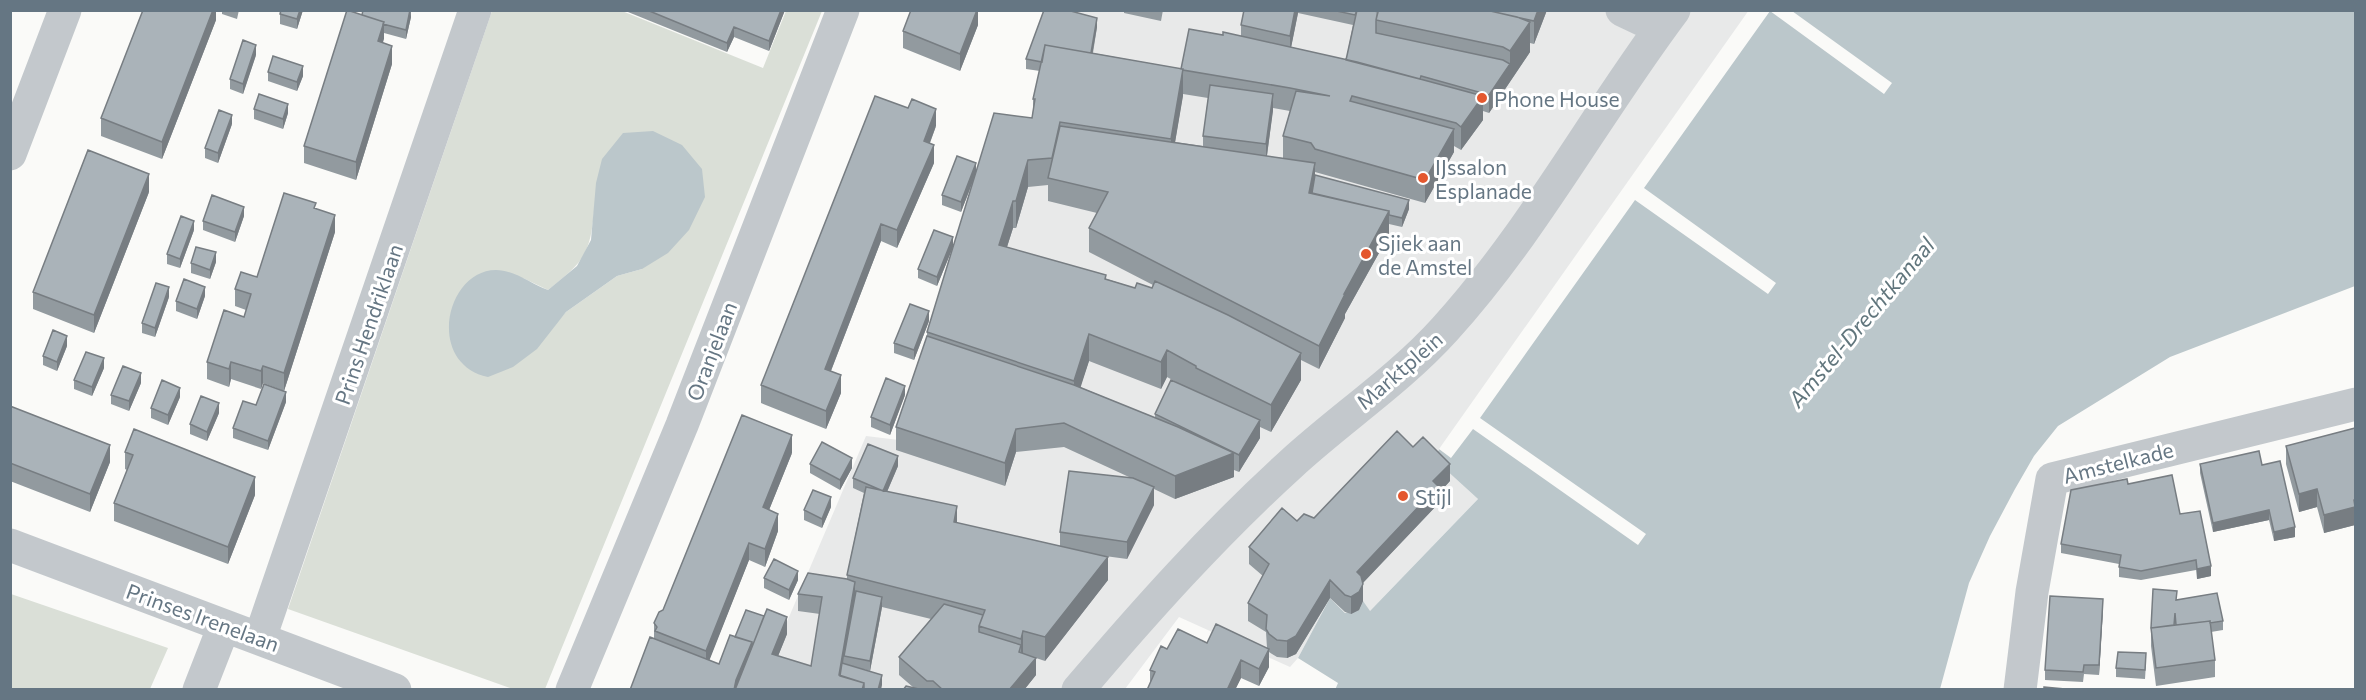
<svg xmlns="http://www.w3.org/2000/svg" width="2366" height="700" font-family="Commissioner,sans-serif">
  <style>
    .built { fill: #e8e9e9 }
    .green { fill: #dadfd7; fill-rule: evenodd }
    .water { fill: #bbc7cb }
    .pier { fill: #fafaf8 }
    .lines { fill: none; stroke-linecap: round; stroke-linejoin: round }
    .minor { stroke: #c3c8cc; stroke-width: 33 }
    .wall { fill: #929a9f; fill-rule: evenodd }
    .shaded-wall { fill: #777d82 }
    .building { fill: #aab3b9; stroke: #777d82; stroke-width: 1.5 }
    .poi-dot { fill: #e4572e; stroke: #fff; stroke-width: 2 }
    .labels { text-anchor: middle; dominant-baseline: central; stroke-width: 6; stroke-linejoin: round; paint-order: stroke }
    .poi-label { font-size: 21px; fill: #657683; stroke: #fff; text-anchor: start }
    .street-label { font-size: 21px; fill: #657683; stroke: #fff }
    .water-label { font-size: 22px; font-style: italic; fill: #60757c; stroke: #fff }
  </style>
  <rect width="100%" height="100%" fill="#fafaf8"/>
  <path class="built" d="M1070,11H1757L1433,458L1478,499L1370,611L1345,612L1330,598L1298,658L1290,667L1179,617L1125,689L758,690L866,436L899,440L1032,145L1045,72Z"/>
  <path class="green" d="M492,11H622L763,68L786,11H822L545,689H513L288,609ZM594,212L642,269L617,276L566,312L551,329L523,278L548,290C582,263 590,256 594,212Z
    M11,594L168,648L150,689H11Z"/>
  <path class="water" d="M1753,11H2355V286L2170,357L2058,426L2034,456L2015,489L1990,536L1969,583L1940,689L1335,690L1338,683L1298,658L1330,598L1345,613L1359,610L1363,601L1370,611L1478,499L1433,458L1587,247Z
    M653,131L682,145L702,169L705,197L689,230L668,253L642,269L617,276L566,312L537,349L513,367L488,377C425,363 446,270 496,270C514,270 531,284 548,290L577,266L591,240L596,183L602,159L623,133Z"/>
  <path class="pier" d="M1749,10L1792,11L1892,83L1884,94L1770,11L1644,188L1776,283L1768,294L1635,200L1480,418L1646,534L1638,545L1473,429L1451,458L1439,449Z"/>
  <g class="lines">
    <path class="minor" d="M1622,10L1660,28
      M10,154L65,10
      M10,545L395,690
      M260,638L475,10
      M199,690L224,626
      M572,690L682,425L843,10
      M1078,690C1145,611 1214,534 1291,464C1341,418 1399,380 1445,329C1533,232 1595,115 1674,10
      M2020,690L2032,592L2052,479L2356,404"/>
  </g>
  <path class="wall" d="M216,10V20L162,159L101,136V118Z
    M222,10H239L237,19L222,14Z
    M303,10L297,29L280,24V14Z
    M411,10V17L406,39L384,33L382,43L392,64L356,180L304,163V146L362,15Z
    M623,10H785L769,51L734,37L727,52Z
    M978,10V25L960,71L903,48V31Z
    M1044,10H1070V11L1097,27L1093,53L1181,69L1223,35L1241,36V25L1244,10H1547L1534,44L1530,43V52L1489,113L1483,111V120L1461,150L1454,146V152L1425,203L1315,172V176L1409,209L1402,227L1389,224V235L1345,314V318L1319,369L1301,360V380L1271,432L1260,427V438L1239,472L1234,470V477L1175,499L1154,489V505L1127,559L1105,556L1108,580L1045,661L1036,658V675L1024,690H903L914,688L899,675V657L931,619L882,607L870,671L863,669L882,685L630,690L654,639V623L663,610L792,453L769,510L778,531L765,567L749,560L709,660L719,664L735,637L787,634L778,656L811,666L820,614L798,611V594L847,579V575L864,493L853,488V478L898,466L887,492L957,523L1060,546V532L1129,477L1064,447L1016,452L1005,486L896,450V427L927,336V332L974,179L961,212L942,205V195L976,171L1032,118L1033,110V99L1040,71L1026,69V59ZM1298,13L1353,25L1346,60L1291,47ZM1183,94L1208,98L1203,136V146L1175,142ZM1273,108L1290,111L1283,136V158L1267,156ZM1048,185V201L1097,213L1089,228V252L1153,285L1152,288H1135L1007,247L1013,228H1016L1028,187ZM1089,361L1161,389L1167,377L1180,384L1155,414V418L1080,387Z
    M1124,10H1163L1161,21L1124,13Z
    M256,55L243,94L230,89V79Z
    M268,72L303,76L297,91L268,81Z
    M254,109L288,113L283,129L254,119Z
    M232,124L218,163L205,158V148Z
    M936,126L930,143L934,163L897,248L881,241L831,371L841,393L826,429L761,403V385Z
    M149,192L94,333L33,309V292Z
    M316,208L335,232L284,391L263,383L261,389L231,379L229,387L207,379V362L244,317L246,310L235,306V289L257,277Z
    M244,216L235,242L203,230V221Z
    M194,230L180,268L167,264V254Z
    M953,247L937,286L918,278V269Z
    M216,262L210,279L191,273V263Z
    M205,296L197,319L176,311V301Z
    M169,297L155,337L142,333V323Z
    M929,321L914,360L894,353V343Z
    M67,346L57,371L43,365V356Z
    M104,368L92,396L74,389V380Z
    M141,383L129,411L111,404V395Z
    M905,395L890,435L871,427V417Z
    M180,397L168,425L151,418V408Z
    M286,402L268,450L233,438V428L256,405Z
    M10,406L110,462L90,512L10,481Z
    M219,413L207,441L190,434V424Z
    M2355,428V525L2324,533L2317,507L2299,512L2286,464V446Z
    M125,452L255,495L228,564L114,521V503L127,470L125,469Z
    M810,464L852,468L840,490L810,473Z
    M2200,464L2262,465L2295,537L2274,541L2269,520L2213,532L2200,473Z
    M1450,481L1438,494V504L1363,583V601L1359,610L1351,614L1345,612L1330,598L1296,654L1287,658L1277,657L1269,652V667L1259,686L1241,678L1235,690H1147L1150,684V670L1167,649L1207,643L1267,648L1266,632L1248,621V603L1263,576L1249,564V547L1297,521L1314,518Z
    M2128,484L2180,514L2211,576L2197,579L2196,570L2141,580L2119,577V564L2061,553V544Z
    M831,507L822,528L804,520V510Z
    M764,578L798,580L789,600L764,588Z
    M2177,600L2223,621V630L2211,632L2215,660V677L2156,686L2151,646V628Z
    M2103,609L2099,675L2084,674L2083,682L2045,680V670Z
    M2146,663L2145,679L2116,677V668Z"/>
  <path class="shaded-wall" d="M213,10H216V20L162,159V142Z
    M300,10H303L297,29V19Z
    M410,10L411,17L406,39V30Z
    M781,10H785L769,51V41Z
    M977,10H978V25L960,71V54Z
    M1295,10H1298V13L1290,53V36Z
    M1538,10H1547L1534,44V21Z
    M1097,18V27L1090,67V58Z
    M384,22V39L378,59V41Z
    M1530,22V52L1489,113V95L1510,64V51Z
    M734,27V37L727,52V43Z
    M256,45V55L243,94V84Z
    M392,46V64L356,180V162Z
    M303,66V76L297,91V82Z
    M1183,69V96L1171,166V139Z
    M1273,94V111L1266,162V144Z
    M1483,96V120L1461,150V127Z
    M288,104V113L283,129V119Z
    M936,109V126L924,158V141Z
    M232,115V124L218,163V153Z
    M1454,129V152L1425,203V180Z
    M934,145V163L897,248V230Z
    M1028,160V187L1016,228V201Z
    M976,163V173L961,212V202Z
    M1315,163V186L1313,198L1309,193Z
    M149,174V192L94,333V315Z
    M1409,200V209L1402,227V218Z
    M1013,201V228L999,272V245Z
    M244,207V216L235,242V232Z
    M1389,211V235L1345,314V318L1319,369V346L1344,294Z
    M335,215V232L284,391V373Z
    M194,221V230L180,268V259Z
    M881,224V241L825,386V369Z
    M953,237V247L937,286V277Z
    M216,252V262L210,279V270Z
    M169,287V297L155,337V328Z
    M205,287V296L197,319V309Z
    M929,311V321L914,360V350Z
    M1089,334V361L1074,408V381Z
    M67,336V346L57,371V362Z
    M1167,350V377L1161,389V362Z
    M1301,353V380L1271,432V405Z
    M104,358V368L92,396V387Z
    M231,362V379L229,387V369Z
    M263,366V383L261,389V371Z
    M141,373V383L129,411V401Z
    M841,375V393L826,429V411Z
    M905,386V395L890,435V425Z
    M180,388V397L168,425V415Z
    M286,392V402L268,450V441Z
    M219,403V413L207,441V432Z
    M1260,420V438L1239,472V455Z
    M1016,429V452L1005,486V463Z
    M792,435V453L763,525V507Z
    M110,445V462L90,512V494Z
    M1234,453V477L1175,499V476Z
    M898,456V466L883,501V492Z
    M852,458V468L840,490V480Z
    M1450,464V481L1438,494V504L1357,589V572L1433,481Z
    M255,477V495L228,564V547Z
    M1154,487V505L1127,559V542Z
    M2317,489V507L2299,512V494Z
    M831,497V507L822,528V519Z
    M2355,499V525L2324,533V515Z
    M957,506V529L954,522Z
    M2269,510V520L2213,532V523Z
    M778,514V531L765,567V549Z
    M2295,527V537L2274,541V532Z
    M749,543V560L706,669V651Z
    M1108,557V580L1045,661V637Z
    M2211,566V576L2197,579V569Z
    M798,571V580L789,600V590Z
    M1330,580V598L1296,654L1287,658V641Z
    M855,582V600L844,656L840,684L839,675Z
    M1363,584V601L1359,610L1351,614V597Z
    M882,597V607L870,671V661Z
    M2103,599V609L2099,675V665Z
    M787,617V634L772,671V654Z
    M1023,631V654L1021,662V639Z
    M752,642V656L742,690H734L736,680Z
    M1269,649V667L1259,686V669Z
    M1036,658V675L1024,690H1009Z
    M1241,660V678L1235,690H1227Z
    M882,675V685L881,690H878Z"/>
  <path class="building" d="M143,10H213L162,142L101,118Z
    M281,10H300L297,19L280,14Z
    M347,10L384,22L378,41L392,46L356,162L304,146Z
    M363,10H410L406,30L383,24L384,22L362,15Z
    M647,10H781L769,41L734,27L727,43Z
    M911,10H977L960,54L903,31Z
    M1044,10H1067L1097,18L1091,53L1045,45L1042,62L1026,59Z
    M1244,10H1295L1290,36L1241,25Z
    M1332,10H1357L1355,15Z
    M1357,10H1371L1378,12L1376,20V33L1503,60L1510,64L1489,95L1421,76L1420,79L1346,60Z
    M1378,10H1486L1517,17L1530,22L1510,51L1503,47L1376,20Z
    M1486,10H1538L1534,21Z
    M1189,29L1223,35V32L1357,62L1483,96L1461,127L1456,123L1352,96L1350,101L1454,129L1425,180L1315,149L1311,143L1283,136L1296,91L1330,96L1290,88L1183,70V69H1181Z
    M243,40L256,45L243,84L230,79Z
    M1045,45L1183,69L1171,139L1060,122L1052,158L1028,160L1016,201H1013L999,245L1106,275L1105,279L1135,288L1137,283L1152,288L1155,281L1228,315L1301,353L1271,405L1196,368V366L1167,350L1161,362L1089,334L1074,381L927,332L994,113L1032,118L1035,99H1033Z
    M273,56L303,66L297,82L268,72Z
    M1210,85L1273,94L1266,144L1203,136Z
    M259,94L288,104L283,119L254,109Z
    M875,96L908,108L912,99L936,109L924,141L934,145L897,230L881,224L825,369L841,375L826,411L761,385Z
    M219,110L232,115L218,153L205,148Z
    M1060,126L1315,163L1309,193L1389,211L1344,294H1345L1319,346L1089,228L1108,192L1048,178Z
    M88,150L149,174L94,315L33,292Z
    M957,156L976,163L961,202L942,195Z
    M1315,175L1409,200L1402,218L1389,215V211L1312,193Z
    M284,193L316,203L314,208L335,215L284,373L263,366L261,371L231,362L229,369L207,362L224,310L244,317L251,294L235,289L241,272L257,277Z
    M212,195L244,207L235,232L203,221Z
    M181,216L194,221L180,259L167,254Z
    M934,230L953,237L937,277L918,269Z
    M196,247L216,252L210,270L191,263Z
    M184,279L205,287L197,309L176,301Z
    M156,283L169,287L155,328L142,323Z
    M910,304L929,311L914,350L894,343Z
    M53,330L67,336L57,362L43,356Z
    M927,336L1074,385L1178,427L1234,453L1175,476L1064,423L1016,429L1005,463L896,427Z
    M86,352L104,358L92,387L74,380Z
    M123,366L141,373L129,401L111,395Z
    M886,378L905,386L890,425L871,417Z
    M162,380L180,388L168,415L151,408Z
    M1171,380L1260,420L1239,455L1155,414Z
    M264,384L286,392L268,441L233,428L243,401L256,405Z
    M201,396L219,403L207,432L190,424Z
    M10,406L110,445L90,494L10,463Z
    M742,415L792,435L763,507L778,514L765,549L749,543L706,651L655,631L657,627L654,623L659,612L663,610Z
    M2355,428V499L2354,500L2355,507L2324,515L2317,489L2299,494L2286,446Z
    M134,429L255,477L228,547L114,503L133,455L125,452Z
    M1397,431L1413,447L1423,437L1450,464L1433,481L1438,486L1357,572L1361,576L1363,584L1359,592L1351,597L1345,595L1330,580L1296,636L1287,641L1277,640L1269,634L1266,629L1267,615L1248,603L1269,564L1249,547L1282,508L1297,521L1304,514L1314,518Z
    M822,442L852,458L840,480L810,464Z
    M868,444L898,456L883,491L853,478Z
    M2259,451L2262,465L2280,461L2295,527L2274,532L2269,510L2213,523L2200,464Z
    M1069,471L1133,478L1154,487L1127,542L1060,532Z
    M2172,475L2180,514L2200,511L2211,566L2197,569L2196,560L2141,571L2119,567L2121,555L2061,544L2071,490L2127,479L2128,484Z
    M866,487L957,506L954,522L1108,557L1045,637L1023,631L1021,639L979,626L985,610L847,575Z
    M813,490L831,497L822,519L804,510Z
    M774,559L798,571L789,590L764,578Z
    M808,573L847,579L855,582L839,675L864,683L862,690H735L767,609L787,617L772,654L811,666L822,597L798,594Z
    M2153,589L2177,591L2176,600L2217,593L2223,621L2210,623V621L2176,625L2175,613L2174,625L2151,628Z
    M856,591L882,597L870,661L844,656Z
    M2050,596L2103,599L2099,665H2084L2083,672L2045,670Z
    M944,604L983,615L979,626V632L1021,645L1019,652L1036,658L1009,690H943L933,681H927L899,657Z
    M746,610L764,616L752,647V642L735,637Z
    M2210,621L2215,660L2156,668L2151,628Z
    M1216,624L1269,649L1259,669L1241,660L1227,690H1147L1155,672L1150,670L1161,646L1167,649L1178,629L1207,643Z
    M730,635L752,642L736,680L734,690H630L650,637L719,664Z
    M2118,652L2146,653L2145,670L2116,668Z
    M842,663L882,675L878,690H864V683L840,676Z
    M906,686L923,690H903Z
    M2044,687L2076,690H2044Z"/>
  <g class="poi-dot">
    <circle cx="1482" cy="98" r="6"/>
    <circle cx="1423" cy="178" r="6"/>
    <circle cx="1366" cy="254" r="6"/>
    <circle cx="1403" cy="496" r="6"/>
  </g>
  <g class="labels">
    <g class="poi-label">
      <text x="1494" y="98">Phone House</text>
      <text x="1435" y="166">IJssalon<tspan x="1435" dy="24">Esplanade</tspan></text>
      <text x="1378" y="242">Sjiek aan<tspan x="1378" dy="24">de Amstel</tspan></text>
      <text x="1415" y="496">Stijl</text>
    </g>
    <g class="street-label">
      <text transform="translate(368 324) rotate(-71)">Prins Hendriklaan</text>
      <text transform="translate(711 351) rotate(-69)">Oranjelaan</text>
      <text transform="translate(1399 370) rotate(-41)">Marktplein</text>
      <text transform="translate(2118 462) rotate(-14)">Amstelkade</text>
      <text transform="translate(203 617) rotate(20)">Prinses Irenelaan</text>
    </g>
    <g class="water-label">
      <text transform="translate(1861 322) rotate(-50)">Amstel-Drechtkanaal</text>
    </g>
  </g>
  <rect width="2366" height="700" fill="none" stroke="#657683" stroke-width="24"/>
</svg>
